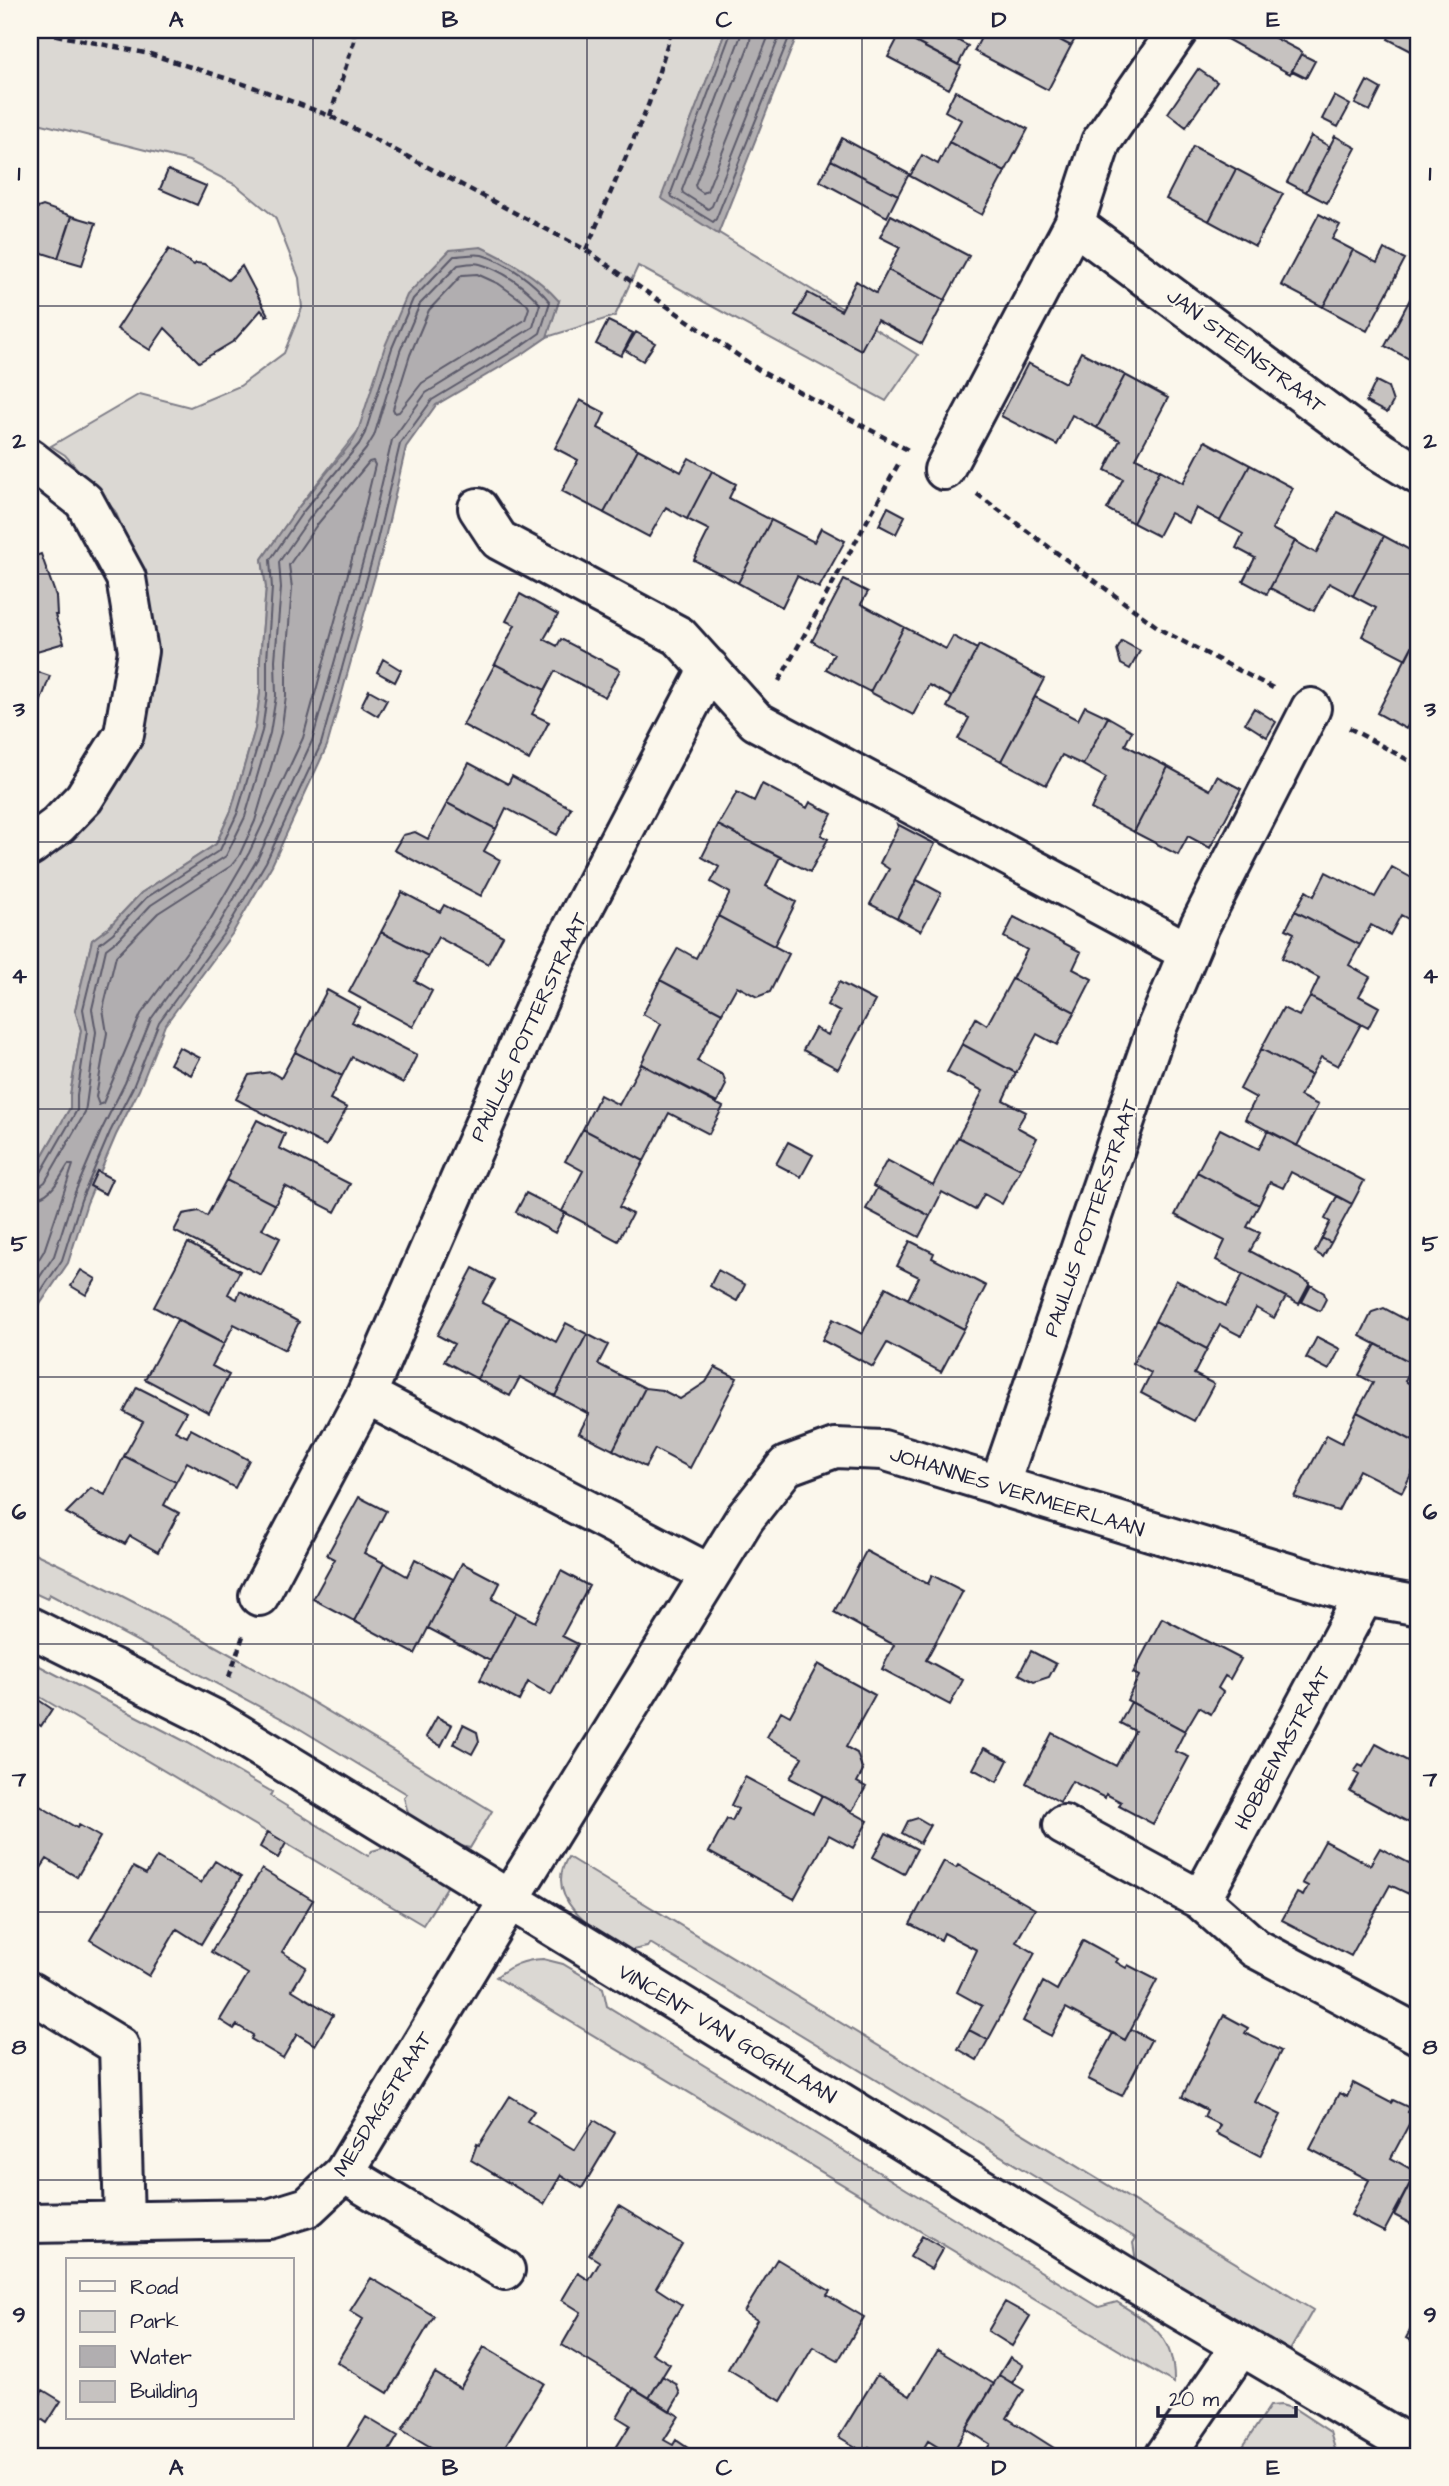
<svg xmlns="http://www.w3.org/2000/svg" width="1449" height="2486" font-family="'Architects Daughter',sans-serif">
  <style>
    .green { fill: #dbd8d3; stroke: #7e7d87; stroke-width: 2 }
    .water { fill: #b1aeb0; stroke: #787681; stroke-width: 2 }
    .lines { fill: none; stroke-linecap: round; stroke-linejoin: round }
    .shore { stroke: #5b5a6a; stroke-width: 2 }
    .building { fill: #c6c2c0; stroke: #22223b; stroke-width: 2 }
    .minor-casing { stroke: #22223b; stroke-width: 44 }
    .path { stroke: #22223b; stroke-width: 4.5; stroke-dasharray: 7 5; stroke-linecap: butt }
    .minor { stroke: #fbf7ec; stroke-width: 38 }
    .grid { fill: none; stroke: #22223b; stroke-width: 2; stroke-opacity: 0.55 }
    .labels { text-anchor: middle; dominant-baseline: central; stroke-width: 5; stroke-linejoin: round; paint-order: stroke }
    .street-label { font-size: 21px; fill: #22223b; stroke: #fbf7ec }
    .neatline { fill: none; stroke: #22223b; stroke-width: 2.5 }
    .grid-label { font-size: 23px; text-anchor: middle; font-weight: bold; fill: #22223b }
  </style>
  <rect width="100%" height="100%" fill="#fbf7ec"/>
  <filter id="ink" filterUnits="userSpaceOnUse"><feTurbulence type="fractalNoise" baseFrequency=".0143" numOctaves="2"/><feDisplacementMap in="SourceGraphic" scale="14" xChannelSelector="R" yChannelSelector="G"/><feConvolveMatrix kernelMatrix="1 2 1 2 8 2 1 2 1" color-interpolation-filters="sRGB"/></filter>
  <g filter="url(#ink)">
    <path class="green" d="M30,30H726L662,198L918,355L886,401L638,266L615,316L547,337L559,301L358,431L297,509L262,559L266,587L260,660V694L255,729L231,811L216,844L141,893L108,928L92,940L75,1010L81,1030L70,1095V1108L30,1177V862L89,816L137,560L115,511L65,455L51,446L140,394L190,407L240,386L284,353L302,308L299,278L275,217L236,185L189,161L30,121Z
      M30,1551C190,1625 341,1718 492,1811L470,1848L456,1845L409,1817L404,1798L407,1794L292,1724L49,1594L47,1599L30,1591Z
      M30,1661L188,1743L272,1792L270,1796L368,1856L372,1851L390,1846L442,1880L447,1887L423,1925L30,1691Z
      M568,1857L1313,2310L1289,2352L1136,2261L1133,2243L1136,2238L650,1943L647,1947L628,1951C598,1932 541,1901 568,1857Z
      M543,1959L563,1964L603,1988L607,2006L1099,2307L1117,2302C1153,2325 1175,2337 1174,2383L496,1977C511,1965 524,1960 543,1959Z
      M1281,2405L1295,2409L1330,2432L1335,2449L1346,2456H1248L1240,2451L1270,2406Z"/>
    <path class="water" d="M726,30H799L718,234L661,198Z
      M481,247C511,261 537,276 559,301L547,337L524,353L436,405L406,447L382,551L327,746L272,865L232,934L165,1025L139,1090L116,1135L87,1203L68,1263L30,1319V1177L70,1108V1095L81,1030L75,1010L92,940L108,928L141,893L216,844L231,811L255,729L260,694V660L266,587L262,559L297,509L353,441L358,431L385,346L407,295L450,250Z"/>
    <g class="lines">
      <path class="shore" d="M732,30L671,193L672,197L713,222L716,219L792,30
        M741,30L740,38L682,190L683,193L708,209L712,206L782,30
        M751,30L750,42L695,185L696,188L703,193L707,191L771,30
        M477,274L499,284L527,304L529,308L525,320L422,383L399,412L395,413L393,409L410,355L429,310L462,275Z
        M373,461L375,465L356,544L303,738L249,853L210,920L141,1014L103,1103L99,1105L96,1097L107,1033L103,1009L116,956L158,913L231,866L239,856L255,821L281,733L286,696V661L292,588L289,565L316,526L369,462Z
        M30,1179L39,1176L77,1110V1095L87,1031L83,1009L99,944L113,933L146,898L220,850L237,814L262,731L267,695V660L272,588L270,560L302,513L359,444L365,433L392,348L413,299L454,256C463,256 474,253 482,255C507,262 534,282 550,302L540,333L520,347L432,400L400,444L375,549L321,744L266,862L226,930L159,1022L133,1087L110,1132L81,1200L62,1260L30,1307
        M30,1188L38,1187L45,1182L85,1113L96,1032L92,1009L106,949L119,939L151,905L226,856L245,817L270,733L276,696L275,660L281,588L279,562L309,519L366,449L374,436L400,351L420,304L458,265C465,264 474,262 480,264C502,270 526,287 540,304L533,327L426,393L392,440L367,547L312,741L258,858L218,926L151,1019L125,1083L102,1129L73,1197L54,1256L30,1291
        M30,1199C51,1198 58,1181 68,1165H73L44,1251L30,1273"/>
    </g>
    <path class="building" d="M897,30H939L968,46L958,65L896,32Z
      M985,30H1041L1071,46L1048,90L974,51Z
      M1041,30H1080L1071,46Z
      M1227,30H1260L1302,52L1290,74L1223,37Z
      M1393,30H1419V55L1388,39Z
      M900,34L961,66L949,89L888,57Z
      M1301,54L1315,61L1306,78L1292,71Z
      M1198,69L1217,82L1186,127L1168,113Z
      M1367,81L1381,89L1370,111L1355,104Z
      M955,91L1028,129L1005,172L949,142L961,120L945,111Z
      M1334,96L1350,105L1338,127L1322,119Z
      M1311,136L1330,147L1306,192L1287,182Z
      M1335,136L1356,148L1327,203L1306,192Z
      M842,138L909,174L898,195L831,160Z
      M949,142L1005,172L982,215L910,176L922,155L938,164Z
      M1193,146L1236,169L1209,221L1166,199Z
      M831,160L898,195L887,217L820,181Z
      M1236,169L1283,194L1255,246L1209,221Z
      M168,170L206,186L197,205L160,189Z
      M30,206L38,208L43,206L72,216L58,258L30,249Z
      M1319,214L1340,225L1332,239L1353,250L1323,307L1281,285Z
      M891,215L969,256L945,300L888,270L900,247L880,237Z
      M72,216L96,223L82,265L58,258Z
      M169,249L194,265L196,263L205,264L228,280L242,266L268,315L266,316L261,310L234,341L199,362L165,328L150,350L117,329Z
      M1384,249L1405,259L1367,331L1323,307L1353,250L1377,263Z
      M888,270L945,300L922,344L877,320L861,350L795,315L808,293L841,311L856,281L876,293Z
      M1416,288L1419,290V339L1409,359L1385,346Z
      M608,321L633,333L621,356L596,344Z
      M636,332L655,343L643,361L625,350Z
      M1081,352L1125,375L1097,428L1072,415L1057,445L1001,416L1028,363L1065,383Z
      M1125,375L1168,398L1136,458L1160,470L1133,523L1107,509L1123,479L1105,470L1120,440L1097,428Z
      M1376,381L1388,387L1393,402L1387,413L1366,402Z
      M580,400L605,413L598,428L638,449L604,513L562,491L578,460L555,448Z
      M1205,441L1250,465L1220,521L1196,508L1189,523L1170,513L1158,536L1133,523L1160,470L1183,483Z
      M638,449L681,472L689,458L712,471L687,519L666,507L649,537L604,513Z
      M1250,465L1293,488L1272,529L1295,541L1267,594L1243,581L1255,558L1236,548L1243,534L1220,521Z
      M712,471L736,484L729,498L771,520L738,583L694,560L709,530L687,519Z
      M888,507L905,516L896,534L879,525Z
      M1338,512L1384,536L1353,596L1329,583L1314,611L1270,588L1295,541L1316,553Z
      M771,520L814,542L821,528L845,541L819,588L797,576L782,607L738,583Z
      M1384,536L1419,555V580L1408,601L1419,608V633L1406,659L1362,636L1376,608L1353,596Z
      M41,554L56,596L57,615H55L64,643L30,653V558Z
      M844,580L868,592L861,604L904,627L870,692L826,669L834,654L812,641Z
      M520,594L558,615L544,639L557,646L561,639L620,670L605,697L555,671L545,690L495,664L515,625L506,621Z
      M904,627L946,649L953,636L977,649L952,697L929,685L913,715L870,692Z
      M1419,633V704L1406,729L1377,713Z
      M1122,641L1140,651L1130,669L1121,664L1117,650Z
      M979,645L1044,679L1001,761L958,739L969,718L947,707Z
      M30,656L35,671L50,676L40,703L30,699Z
      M383,659L401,670L395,682L377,672Z
      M495,664L545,690L532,714L549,722L529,760L463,725Z
      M369,690L387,700L378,716L361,706Z
      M1035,697L1078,720L1085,706L1108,717L1083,765L1062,755L1046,785L1001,761Z
      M1254,708L1276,722L1267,737L1245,723Z
      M1108,717L1132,731L1125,745L1168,767L1134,832L1091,809L1106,778L1083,765Z
      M469,763L508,784L512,776L571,808L557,835L506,808L496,829L447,803Z
      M1168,767L1210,790L1217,776L1241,789L1210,848L1188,836L1178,855L1134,832Z
      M762,784L807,808L810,802L832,814L821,835L828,839L810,872L718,825L737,792L754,801Z
      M447,803L496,829L484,851L500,860L481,896L394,850L403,835L415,832L428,839Z
      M897,824L935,844L897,918L870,904L889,869L880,863L898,827Z
      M718,825L780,857L766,886L796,902L774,946L718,916L730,893L711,882L719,867L702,857Z
      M1392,867L1419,882V925L1401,915L1390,935L1371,925L1360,945L1295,911L1306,891L1314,896L1326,872L1375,897Z
      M917,880L941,893L921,931L897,918Z
      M402,892L440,912L444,905L503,936L488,964L438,937L428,956L381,932Z
      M1295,911L1360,945L1349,965L1370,977L1359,996L1379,1007L1368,1028L1310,997L1319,978L1282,958L1294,933L1286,929Z
      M718,916L789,954L770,992L757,997L737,986L722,1013L660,980L678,948L696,958Z
      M1014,917L1081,952L1073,969L1092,979L1075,1012L1012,979L1027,950L1004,937Z
      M381,932L428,956L415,981L432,991L413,1027L349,992Z
      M1012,979L1075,1012L1057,1045L1037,1034L1016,1073L962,1044L976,1018L987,1025Z
      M660,980L722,1013L697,1061L723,1075L726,1085L717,1103L641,1064L661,1024L643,1014Z
      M839,982L875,1001L838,1069L803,1050L815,1028L828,1035L840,1012L827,1005Z
      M327,990L360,1008L352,1022L417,1055L403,1083L352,1057L342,1076L295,1052Z
      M1310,997L1361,1024L1338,1066L1321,1057L1311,1075L1261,1049L1283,1008L1299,1016Z
      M962,1044L1016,1073L1003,1100L1026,1112L1017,1127L1037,1138L1021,1169L958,1137L983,1091L947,1072Z
      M179,1047L200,1058L191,1075L170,1064Z
      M1261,1049L1311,1075L1300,1096L1318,1105L1297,1146L1245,1119L1256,1098L1240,1089Z
      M295,1052L342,1076L330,1099L347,1108L326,1146L236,1099L249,1075L271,1072L281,1078Z
      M641,1064L723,1107L709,1134L669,1113L644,1161L583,1129L600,1095L619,1105Z
      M257,1120L285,1134L279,1148L350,1184L335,1212L285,1186L275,1205L226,1180Z
      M583,1129L644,1161L619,1207L632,1214L618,1241L562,1211L583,1171L565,1161Z
      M1220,1129L1259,1149L1268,1130L1364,1181L1352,1204L1291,1172L1283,1188L1270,1182L1259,1205L1197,1172Z
      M958,1137L1021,1169L1002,1204L984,1194L975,1210L942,1192L930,1216L873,1186L887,1160L933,1185Z
      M788,1142L813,1155L801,1177L776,1164Z
      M97,1171L112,1179L105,1194L90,1186Z
      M1197,1172L1259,1205L1247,1227L1260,1233L1250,1251L1310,1283L1299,1304L1216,1260L1225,1241L1175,1215Z
      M226,1180L275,1205L262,1229L280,1238L261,1275L174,1231L183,1214L199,1211L207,1216Z
      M877,1188L930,1216L919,1237L866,1209Z
      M526,1193L565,1213L555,1233L516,1212Z
      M1337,1196L1352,1204L1331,1243L1322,1238L1330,1222L1325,1219Z
      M1322,1238L1331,1243L1323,1257L1315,1252Z
      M910,1241L934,1253L932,1258L986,1286L964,1329L908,1299L919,1277L897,1266Z
      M188,1243L240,1271L228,1294L237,1299L240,1291L299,1322L285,1350L234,1324L224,1344L154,1307Z
      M473,1268L495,1280L482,1303L510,1317L477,1379L444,1361L454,1344L437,1335Z
      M81,1270L96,1279L86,1295L71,1286Z
      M718,1270L745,1285L737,1301L710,1286Z
      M1243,1274L1286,1297L1274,1318L1256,1308L1241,1336L1220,1325L1207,1349L1155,1321L1176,1280L1226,1306Z
      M1311,1285L1324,1293L1326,1299L1320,1311L1302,1302Z
      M886,1287L964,1329L941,1372L887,1343L873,1367L822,1340L833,1319L862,1334Z
      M1419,1296V1354L1414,1364L1360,1336L1372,1312L1384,1308L1406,1320Z
      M510,1317L556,1342L566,1323L587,1334L555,1396L520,1377L510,1396L477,1379Z
      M177,1320L224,1344L212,1366L229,1375L209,1413L145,1379Z
      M1155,1321L1207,1349L1194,1374L1214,1384L1194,1421L1141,1393L1151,1373L1133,1363Z
      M587,1334L608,1345L598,1364L645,1388L613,1450L579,1433L589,1414L555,1396Z
      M1317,1337L1340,1349L1329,1370L1306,1358Z
      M1376,1344L1414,1364L1405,1381L1419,1389V1444L1357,1412L1373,1383L1359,1375Z
      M715,1367L737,1378L690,1468L655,1449L645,1467L613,1450L645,1388L662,1390L680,1399L706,1382Z
      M137,1387L186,1412L175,1431L187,1437L191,1429L249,1460L235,1488L187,1462L176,1482L124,1456L143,1422L124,1412Z
      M1357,1412L1419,1444V1459L1402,1492L1359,1470L1338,1511L1294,1497L1327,1435L1342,1443Z
      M124,1456L176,1482L164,1505L179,1513L158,1552L130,1536L125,1544L66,1513L91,1488L105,1495Z
      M359,1497L386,1511L364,1553L384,1563L354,1621L313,1599L335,1559L327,1555Z
      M866,1551L928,1584L932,1575L963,1591L926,1660L963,1680L950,1705L882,1669L894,1645L834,1612Z
      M415,1559L453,1579L415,1654L354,1621L384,1563L407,1576Z
      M462,1563L500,1583L492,1599L516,1612L490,1661L428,1628Z
      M561,1571L589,1586L562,1636L578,1644L551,1695L528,1682L519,1701L480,1680L516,1612L535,1622Z
      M1162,1618L1241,1659L1230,1679L1225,1676L1218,1688L1223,1692L1211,1714L1199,1707L1185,1731L1127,1700L1139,1676L1133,1673Z
      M1031,1651L1056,1664L1049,1677L1034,1682L1019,1674Z
      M818,1664L875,1695L846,1747L857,1753L863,1771L857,1782L866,1787L852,1811L790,1778L802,1757L767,1737L781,1711L790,1716Z
      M34,1697L52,1709L41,1726L30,1719V1704Z
      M1131,1702L1185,1731L1175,1751L1189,1757L1153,1824L1119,1806L1121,1802L1106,1794L1105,1798L1072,1781L1060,1802L1026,1783L1052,1733L1116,1766L1135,1731L1120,1723Z
      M437,1717L452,1725L441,1746L426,1737Z
      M463,1725L477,1732L479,1741L472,1754L454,1744Z
      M1376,1744L1419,1767V1828L1350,1791L1359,1775L1354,1772L1359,1765L1363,1767Z
      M984,1748L1008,1760L997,1782L973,1769Z
      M745,1777L813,1813L822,1795L868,1821L853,1848L829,1835L794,1899L709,1852L727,1819L732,1821L738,1809L731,1805Z
      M30,1800L77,1828L79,1825L100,1837L77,1877L47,1859L39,1871L34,1869L30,1877Z
      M918,1818L930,1825L920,1843L902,1833L908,1821Z
      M268,1832L286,1843L278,1858L260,1847Z
      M886,1833L917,1849L904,1874L873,1857Z
      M1325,1841L1370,1865L1380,1848L1419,1868V1885L1413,1896L1390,1885L1351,1956L1282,1920L1297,1893L1303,1896L1308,1886L1302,1883Z
      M157,1857L201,1883L215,1861L241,1877L201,1944L177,1929L149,1976L90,1940L133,1867L146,1874Z
      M944,1861L956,1868L958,1865L1035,1909L1016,1942L1035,1953L988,2040L969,2030L982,2006L957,1992L977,1950L944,1933L941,1940L910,1924Z
      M262,1869L313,1900L282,1952L306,1967L292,1990L333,2015L315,2045L297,2034L283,2058L251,2039L253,2035L237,2025L234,2029L220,2020L248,1974L211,1952Z
      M1083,1940L1118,1959L1116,1962L1126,1968L1128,1965L1157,1980L1125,2040L1066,2008L1051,2036L1023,2021L1043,1982L1057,1990Z
      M1224,2015L1248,2028L1245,2033L1281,2051L1255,2102L1281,2115L1260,2156L1216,2133L1220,2125L1204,2117L1207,2110L1182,2097Z
      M1131,2029L1151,2040L1122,2096L1088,2079L1113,2033L1125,2040Z
      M969,2030L988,2040L977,2060L958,2049Z
      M1353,2083L1391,2103L1393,2100L1410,2108L1408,2112L1414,2115L1391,2158L1416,2172L1384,2232L1351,2215L1369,2180L1310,2149L1339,2093L1347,2097Z
      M510,2096L534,2111L527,2121L575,2150L594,2120L615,2133L582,2188L561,2175L544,2204L471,2160L477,2144L479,2145Z
      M1416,2172L1419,2173V2228L1394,2215Z
      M619,2206L682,2244L656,2288L682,2305L652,2353L670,2364L649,2398L562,2345L581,2312L562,2300L578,2273L589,2280L600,2262L589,2255Z
      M922,2236L943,2248L931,2269L910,2257Z
      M777,2259L830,2291L827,2295L864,2317L838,2361L813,2347L781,2401L728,2369L757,2320L744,2312Z
      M371,2278L434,2316L388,2393L337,2362L363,2319L350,2311Z
      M1005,2302L1030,2316L1012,2346L988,2331Z
      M1419,2314V2345L1406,2338Z
      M484,2347L544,2383L499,2456H446L402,2430L435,2373L460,2388Z
      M938,2350L994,2384L951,2455L928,2441L919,2456H882L869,2448L866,2453L839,2437L877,2375L910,2396Z
      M1010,2357L1023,2365L1012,2383L999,2375Z
      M999,2375L1024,2390L1007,2418L1065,2455L1058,2451L1055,2456H983L990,2444L966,2429Z
      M662,2376L676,2384L680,2394L670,2411L649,2398Z
      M634,2388L679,2416L664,2440L673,2445L676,2440L698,2455L697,2456H611L630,2425L617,2417Z
      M43,2390L61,2401L47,2423L30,2411Z
      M366,2417L398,2436L386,2456H342Z"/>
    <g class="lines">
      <g class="minor-casing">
        <path id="minor" d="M1074,224L1381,452L1419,475
          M30,459L84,501L126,578L138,651L124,734L84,798L58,825L30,846
          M944,470L1074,224L1101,142L1178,30
          M478,508L499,540L679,636L756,721L1188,952
          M366,1395L710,1574
          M999,1486L1157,1027L1200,925L1311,708
          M259,1596L366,1395L556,960L709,668
          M30,1627L214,1719L1157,2296L1419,2451
          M1063,1825L1201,1900L1255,1948L1419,2035
          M1201,1900L1364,1596
          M30,1992L119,2046L124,2221
          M344,2173L505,2270
          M30,2223L269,2219L308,2207L344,2173L509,1900L745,1518L786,1466L835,1448L883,1450L1364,1596L1415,1605L1419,1604
          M1165,2456L1241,2346"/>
      </g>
      <path class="path" d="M32,30L150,54L256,88L330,116L586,250L762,372L908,450
        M330,116L354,41V30
        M586,250L649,103L672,30
        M977,494L1163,631L1273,688
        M779,681L900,461
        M1349,728L1419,766
        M229,1677L243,1636"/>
      <use href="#minor" class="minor"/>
    </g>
  </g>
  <path class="grid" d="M313,30V2456M587,30V2456M862,30V2456M1136,30V2456M30,306H1419M30,574H1419M30,842H1419M30,1109H1419M30,1377H1419M30,1644H1419M30,1912H1419M30,2180H1419"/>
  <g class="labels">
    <g class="street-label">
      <text transform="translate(1246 351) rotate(37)">JAN STEENSTRAAT</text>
      <text transform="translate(529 1027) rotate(-65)">PAULUS POTTERSTRAAT</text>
      <text transform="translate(1091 1218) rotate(-71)">PAULUS POTTERSTRAAT</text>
      <text transform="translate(1017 1492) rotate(17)">JOHANNES VERMEERLAAN</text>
      <text transform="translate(1283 1748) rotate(-62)">HOBBEMASTRAAT</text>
      <text transform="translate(727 2034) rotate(31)">VINCENT VAN GOGHLAAN</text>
      <text transform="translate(383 2104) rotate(-58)">MESDAGSTRAAT</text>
    </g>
  </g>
  <rect width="1449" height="2486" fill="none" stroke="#fbf7ec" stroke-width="77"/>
  <rect x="66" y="2258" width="228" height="161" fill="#fbf7ec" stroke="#a4a2a5" stroke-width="2"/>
  <rect x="80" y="2281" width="35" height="10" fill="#fbf7ec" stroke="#a4a2a5" stroke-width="2"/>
  <text x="130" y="2294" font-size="21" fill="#22223b">Road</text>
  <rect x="80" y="2311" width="35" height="21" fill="#dbd8d3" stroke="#a4a2a5" stroke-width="2"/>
  <text x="130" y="2328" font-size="21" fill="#22223b">Park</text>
  <rect x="80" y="2346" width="35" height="21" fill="#b1aeb0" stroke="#a4a2a5" stroke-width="2"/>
  <text x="130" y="2364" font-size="21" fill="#22223b">Water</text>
  <rect x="80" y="2381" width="35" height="21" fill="#c6c2c0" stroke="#a4a2a5" stroke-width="2"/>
  <text x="130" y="2398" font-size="21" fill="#22223b">Building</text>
  <path d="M1158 2406v10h138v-10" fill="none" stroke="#22223b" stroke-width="3.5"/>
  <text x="1169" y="2406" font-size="21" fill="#22223b" stroke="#fbf7ec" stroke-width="5" paint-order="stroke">20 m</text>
  <rect x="38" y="38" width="1372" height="2410" class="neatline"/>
  <g class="grid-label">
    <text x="176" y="27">A</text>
    <text x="450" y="27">B</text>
    <text x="724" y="27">C</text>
    <text x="999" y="27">D</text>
    <text x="1273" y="27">E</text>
    <text x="19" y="180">1</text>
    <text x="1430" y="180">1</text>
    <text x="19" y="448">2</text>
    <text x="1430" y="448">2</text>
    <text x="19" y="716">3</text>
    <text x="1430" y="716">3</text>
    <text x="19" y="983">4</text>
    <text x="1430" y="983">4</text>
    <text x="19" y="1251">5</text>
    <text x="1430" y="1251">5</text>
    <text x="19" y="1519">6</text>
    <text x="1430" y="1519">6</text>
    <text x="19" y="1786">7</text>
    <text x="1430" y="1786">7</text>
    <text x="19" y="2054">8</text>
    <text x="1430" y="2054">8</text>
    <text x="19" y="2322">9</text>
    <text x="1430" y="2322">9</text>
    <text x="176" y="2475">A</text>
    <text x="450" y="2475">B</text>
    <text x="724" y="2475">C</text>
    <text x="999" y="2475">D</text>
    <text x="1273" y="2475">E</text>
  </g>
</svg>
